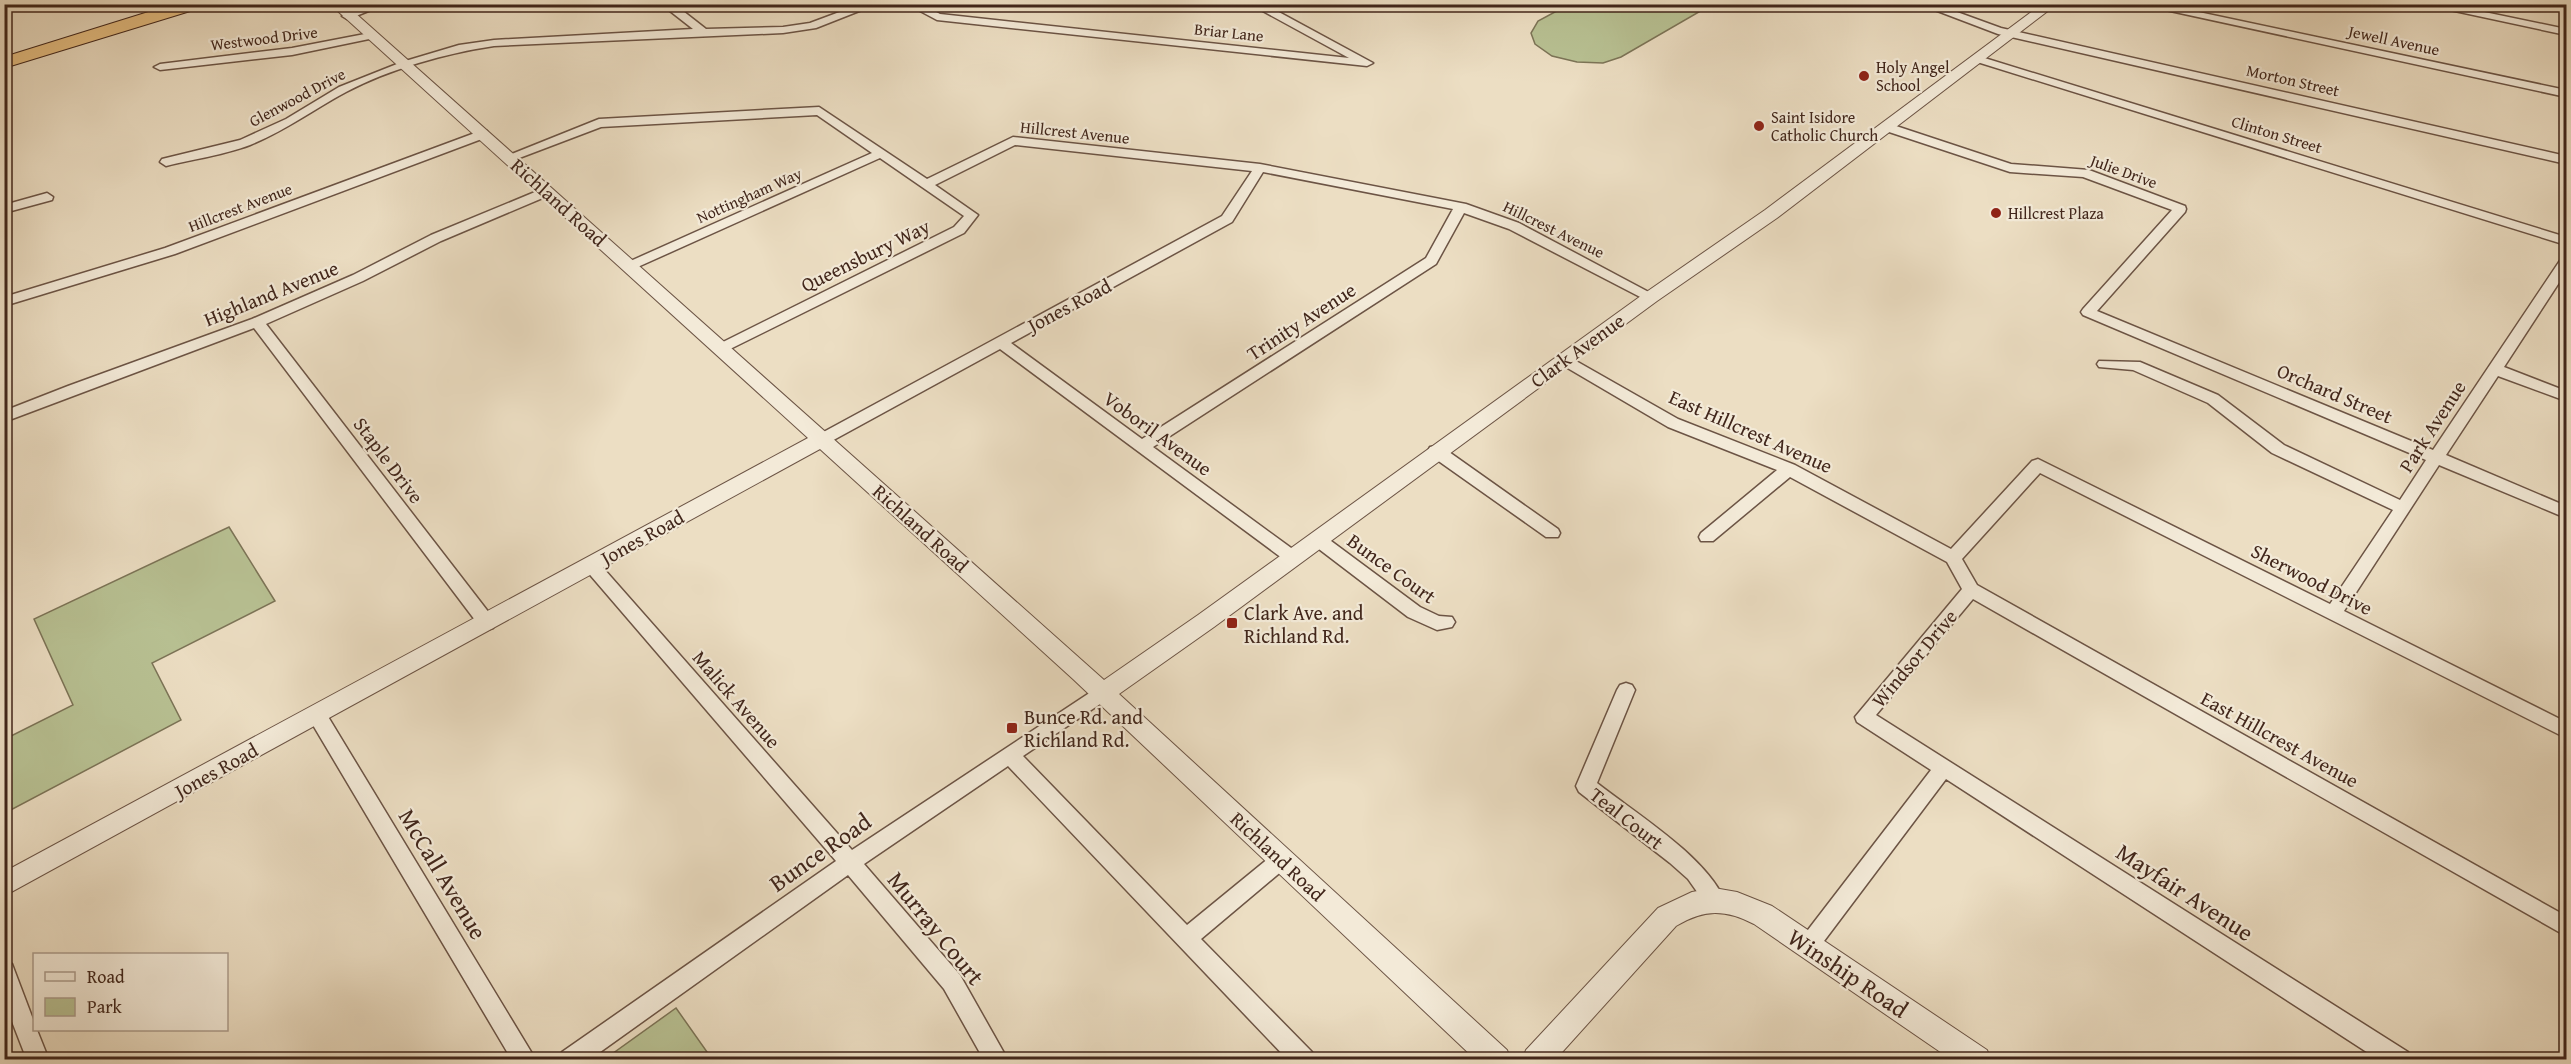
<svg xmlns="http://www.w3.org/2000/svg" width="2571" height="1064" font-family="'Gentium Book Plus',serif">
  <style>
    .green { fill: #b8c193; stroke: #7c7457; stroke-width: 1.5 }
    .lines { fill: none; stroke-linecap: round; stroke-linejoin: round }
    .minor-casing { stroke: #6c5445; stroke-width: 3 }
    .tertiary-casing { stroke: #6c5445; stroke-width: 2 }
    .trunk-casing { stroke: #41261b; stroke-width: 2 }
    .minor { fill: #f3ead8; fill-rule: evenodd }
    .tertiary { fill: #f3ead8; fill-rule: evenodd }
    .trunk { fill: #e6bf82; fill-rule: evenodd }
    .poi-dot { fill: #8f2418; stroke: #f3ead8; stroke-width: 2 }
    .labels { text-anchor: middle; dominant-baseline: central; stroke-width: 4.5; stroke-linejoin: round; paint-order: stroke }
    .far-street-label { font-size: 16px; fill: #41261b; stroke: #f3ead8 }
    .far-poi-label { font-size: 16px; fill: #41261b; stroke: #f3ead8; text-anchor: start }
    .street-label { font-size: 20px; fill: #41261b; stroke: #f3ead8 }
    .poi-label { font-size: 20px; fill: #41261b; stroke: #f3ead8; text-anchor: start }
    .near-street-label { font-size: 24px; fill: #41261b; stroke: #f3ead8 }
  </style>
  <rect width="100%" height="100%" fill="#ecdec3"/>
  <filter id="stains"><feTurbulence type="fractalNoise" baseFrequency=".00333" numOctaves="4"/><feColorMatrix values="0 0 0 0 .2 0 0 0 0 .09 0 0 0 0 .02 0 0 0 .5 -.17"/></filter>
  <radialGradient id="worn" r=".72"><stop offset=".6" stop-color="#630" stop-opacity="0"/><stop offset="1" stop-color="#630" stop-opacity=".3"/></radialGradient>
  <path class="green" d="M1568,5V4L1711,5L1621,57L1603,63L1577,62L1552,56L1535,44L1531,33L1538,21Z
    M229,527L275,601L152,663L181,720L5,813V739L73,705L34,619Z
    M676,1008L712,1059H605Z"/>
  <g class="lines">
    <g class="minor-casing">
      <path id="minor" d="M369,4H386L351,18L347,19L342,16Z
        M661,4H674L706,29L783,27L810,23L861,4H877L816,28L783,33L494,46C447,53 389,69 346,92C314,109 285,131 250,145C224,155 193,159 166,166L160,162L162,159L240,140L286,119L339,87L402,62L459,45L494,40L693,29Z
        M907,4H921L940,14L1349,58L1250,4H1264L1373,63L1367,66L937,20Z
        M1503,4H1517L1519,7L1514,10Z
        M1919,4H1935L2001,28L2566,156V164L1998,34Z
        M2138,4H2161L2566,90V97Z
        M2422,4H2446L2566,29V35Z
        M370,33L374,34V38L292,55L160,70L154,67L160,64L292,48Z
        M1978,56L2566,237V245L1974,61L1972,59Z
        M819,107L927,179L1013,137L1260,164L1466,204L1519,223L1658,297L1656,300H1646L1509,229L1464,213L1436,264L1153,447L1298,553L1300,557L1298,561L1292,563L1286,561L1000,349L828,443H818L815,439L818,435L1222,216L1252,171L1015,145L935,185L978,215L964,233L722,353L715,348L717,345L954,227L964,216L880,158L631,270L626,269L624,266L626,263L872,153L817,115L601,127L514,160H506L504,157L599,119ZM1263,172L1453,209L1426,258L1142,439L1011,343L1232,222Z
        M1887,123L2011,164L2089,170L2185,206L2186,209L2185,212L2097,311L2433,450L2561,259L2566,258V272L2504,367L2566,391V401L2498,376L2446,455L2566,506V518L2439,465L2344,611L2566,722V738L2040,473L1962,559L1977,585L2566,916V936L1973,599L1876,715L2408,1052L2411,1060H2379L1946,779L1815,953L1808,956L1801,953L1797,946L1801,939L1931,770L1857,722L1855,717L1962,589L1947,562L1790,477L1713,541H1701L1699,537L1701,533L1777,470L1668,427L1559,363L1557,360L1559,357H1569L1678,419L1795,465L1951,549L2032,461L2038,459L2330,604L2393,510L2272,453L2208,403L2133,370L2099,367L2097,364L2099,361L2140,362L2218,395L2284,445L2400,500L2426,460L2083,315L2081,312L2083,309L2172,210L2083,177L2010,172L1883,130L1881,127Z
        M483,130L487,131V137L175,254L4,306V297L165,248Z
        M547,187L553,191L552,194L441,241L363,281L266,324L493,618L496,623L493,628L487,630L481,628L254,328L4,422V411L68,386L252,319L353,275L431,235Z
        M47,193L53,197L52,200L4,213V205Z
        M1436,446L1442,447L1558,529L1560,533L1558,537H1546L1430,455L1428,451L1430,447Z
        M1317,533L1323,535L1420,607L1439,616L1452,617L1455,622L1452,627L1437,630L1408,617L1311,543L1309,539L1311,535Z
        M591,559L597,561L852,850L1097,688L1103,686L1109,688L1112,693L1109,698L1023,756L1187,925L1275,853L1282,850L1289,853L1292,859L1289,865L1201,939L1312,1052L1315,1060H1288L1008,766L864,864L960,975L1008,1060H984L944,989L848,875L589,1060H559L562,1052L836,861L585,569L583,565L585,561Z
        M1626,683L1632,685L1635,690L1597,783C1635,813 1704,855 1724,899L1721,906L1714,908L1707,906L1688,879L1670,863L1579,792L1576,786L1617,690L1620,685Z
        M317,707L324,710L536,1060H512L310,720L308,715L310,710Z
        M4,961L12,964L34,1022V1030H37L49,1060H27L4,1001Z"/>
    </g>
    <g class="tertiary-casing">
      <path id="tertiary" d="M330,4H345L1104,680L1198,615L1645,293L1765,210L2042,4H2057L1777,218L1657,301L1214,627L1119,694L1507,1050L1511,1060H1476L1073,679L820,449L4,896V872L808,438Z
        M1714,888L1737,892L1772,906L1987,1050L1991,1060H1952L1754,924C1725,909 1704,909 1676,926L1555,1060H1522L1526,1050L1658,908L1692,892Z"/>
    </g>
    <g class="trunk-casing">
      <path id="trunk" d="M174,4H202L200,8L4,68V57Z"/>
    </g>
    <use href="#minor" class="minor"/>
    <use href="#tertiary" class="tertiary"/>
    <use href="#trunk" class="trunk"/>
  </g>
  <g class="poi-dot">
    <circle cx="1864" cy="76" r="6"/>
    <circle cx="1759" cy="126" r="6"/>
    <circle cx="1996" cy="213" r="6"/>
    <rect x="1226" y="617" width="12" height="12" rx="3"/>
    <rect x="1006" y="722" width="12" height="12" rx="3"/>
  </g>
  <g class="labels">
    <g class="far-street-label">
      <text transform="translate(1229 32) rotate(6)">Briar Lane</text>
      <text transform="translate(264 38) rotate(-7)">Westwood Drive</text>
      <text transform="translate(2394 40) rotate(12)">Jewell Avenue</text>
      <text transform="translate(2293 80) rotate(13)">Morton Street</text>
      <text transform="translate(297 97) rotate(-28)">Glenwood Drive</text>
      <text transform="translate(1075 132) rotate(6)">Hillcrest Avenue</text>
      <text transform="translate(2277 134) rotate(17)">Clinton Street</text>
      <text transform="translate(2124 171) rotate(20)">Julie Drive</text>
      <text transform="translate(749 195) rotate(-24)">Nottingham Way</text>
      <text transform="translate(240 207) rotate(-21)">Hillcrest Avenue</text>
      <text transform="translate(1554 229) rotate(26)">Hillcrest Avenue</text>
    </g>
    <g class="far-poi-label">
      <text x="1876" y="67">Holy Angel<tspan x="1876" dy="18">School</tspan></text>
      <text x="1771" y="117">Saint Isidore<tspan x="1771" dy="18">Catholic Church</tspan></text>
      <text x="2008" y="213">Hillcrest Plaza</text>
    </g>
    <g class="street-label">
      <text transform="translate(559 202) rotate(42)">Richland Road</text>
      <text transform="translate(865 255) rotate(-26)">Queensbury Way</text>
      <text transform="translate(271 293) rotate(-22)">Highland Avenue</text>
      <text transform="translate(1069 305) rotate(-28)">Jones Road</text>
      <text transform="translate(1301 321) rotate(-33)">Trinity Avenue</text>
      <text transform="translate(1577 350) rotate(-36)">Clark Avenue</text>
      <text transform="translate(2335 393) rotate(23)">Orchard Street</text>
      <text transform="translate(2432 426) rotate(-57)">Park Avenue</text>
      <text transform="translate(1751 431) rotate(24)">East Hillcrest Avenue</text>
      <text transform="translate(1158 433) rotate(36)">Voboril Avenue</text>
      <text transform="translate(389 460) rotate(53)">Staple Drive</text>
      <text transform="translate(921 528) rotate(42)">Richland Road</text>
      <text transform="translate(642 537) rotate(-29)">Jones Road</text>
      <text transform="translate(1392 568) rotate(36)">Bunce Court</text>
      <text transform="translate(2312 579) rotate(27)">Sherwood Drive</text>
      <text transform="translate(1914 658) rotate(-50)">Windsor Drive</text>
      <text transform="translate(737 699) rotate(49)">Malick Avenue</text>
      <text transform="translate(2280 739) rotate(29)">East Hillcrest Avenue</text>
      <text transform="translate(216 770) rotate(-29)">Jones Road</text>
      <text transform="translate(1627 818) rotate(38)">Teal Court</text>
      <text transform="translate(1278 856) rotate(43)">Richland Road</text>
    </g>
    <g class="poi-label">
      <text x="1244" y="612">Clark Ave. and<tspan x="1244" dy="23">Richland Rd.</tspan></text>
      <text x="1024" y="716">Bunce Rd. and<tspan x="1024" dy="23">Richland Rd.</tspan></text>
    </g>
    <g class="near-street-label">
      <text transform="translate(820 852) rotate(-35)">Bunce Road</text>
      <text transform="translate(443 874) rotate(59)">McCall Avenue</text>
      <text transform="translate(2185 892) rotate(33)">Mayfair Avenue</text>
      <text transform="translate(936 928) rotate(51)">Murray Court</text>
      <text transform="translate(1848 973) rotate(34)">Winship Road</text>
    </g>
  </g>
  <rect width="2571" height="1064" fill="none" stroke="#ecdec3" stroke-width="24"/>
  <rect x="6" y="6" width="2559" height="1052" fill="none" stroke="#41261b" stroke-width="3"/>
  <rect x="12" y="12" width="2547" height="1040" fill="none" stroke="#41261b" stroke-width="1.5"/>
  <rect x="33" y="953" width="195" height="78" fill="#f3ead8" stroke="#ac9c8c" stroke-width="1.5"/>
  <rect x="45" y="972" width="30" height="9" fill="#f3ead8" stroke="#ac9c8c" stroke-width="1.5"/>
  <text x="87" y="983" font-size="18" fill="#41261b">Road</text>
  <rect x="45" y="998" width="30" height="18" fill="#b8c193" stroke="#ac9c8c" stroke-width="1.5"/>
  <text x="87" y="1013" font-size="18" fill="#41261b">Park</text>
  <rect width="100%" height="100%" filter="url(#stains)"/>
  <rect width="100%" height="100%" fill="url(#worn)"/>
</svg>
